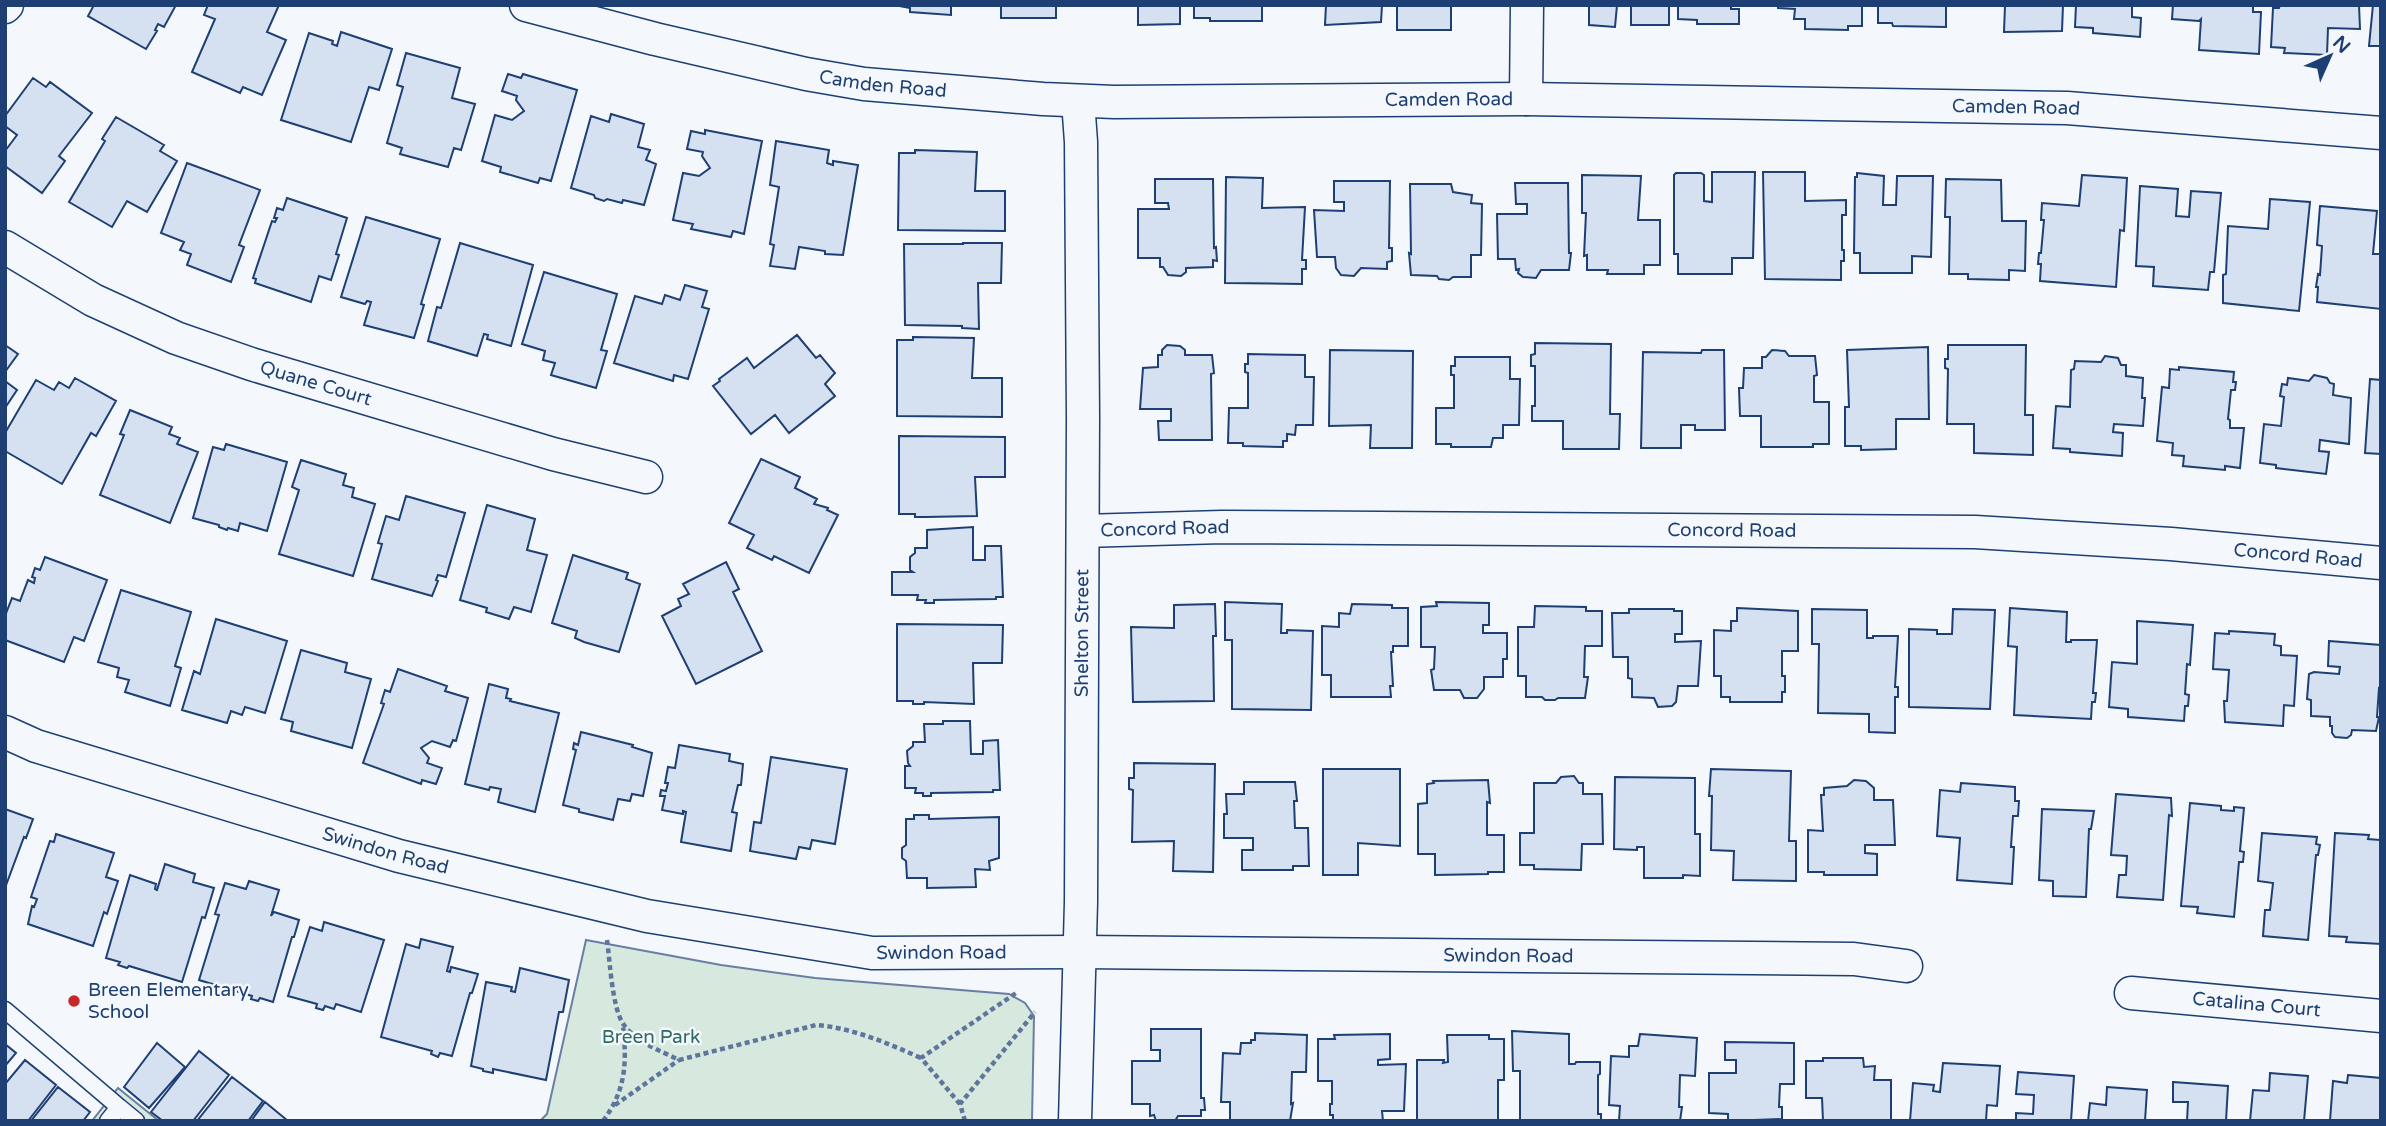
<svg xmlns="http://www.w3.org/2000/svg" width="2386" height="1126" font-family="'Varela Round',sans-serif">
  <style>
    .green { fill: #d7e8df; stroke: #687fa3; stroke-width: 2 }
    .building { fill: #d5e0f0; stroke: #1d3f73; stroke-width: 2 }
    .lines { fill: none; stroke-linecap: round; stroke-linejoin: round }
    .lane-casing { stroke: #1d3f73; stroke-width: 19 }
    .street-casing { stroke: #1d3f73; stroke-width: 35 }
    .path { stroke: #5e769c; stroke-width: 4.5; stroke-dasharray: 5 3.5; stroke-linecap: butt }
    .lane { stroke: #f4f7fb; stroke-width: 16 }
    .street { stroke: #f4f7fb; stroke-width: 32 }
    .poi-dot { fill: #c62828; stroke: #f4f7fb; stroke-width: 2.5 }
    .labels { text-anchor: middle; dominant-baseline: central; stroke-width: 5; stroke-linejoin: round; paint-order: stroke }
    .street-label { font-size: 19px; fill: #1d3f73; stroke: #f4f7fb }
    .poi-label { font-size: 19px; fill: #1d3f73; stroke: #f4f7fb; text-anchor: start }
    .park-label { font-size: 19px; fill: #2c6c60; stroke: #f4f7fb }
  </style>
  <rect width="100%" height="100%" fill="#f4f7fb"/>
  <path class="green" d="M586,940L721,965L815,978L1009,994L1025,1003L1034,1016L1032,1121H540L547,1114Z
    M118,1088L159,1121H92Z"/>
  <path class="building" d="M94,5H176L164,27L158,24L155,30L157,31L146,49L88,16Z
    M208,5H279L267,32L286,40L262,95L243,87L240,93L192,72L215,19L204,15Z
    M894,5H951V15L910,12V8Z
    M1001,5H1056V18H1001Z
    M1138,5H1180V24L1138,25Z
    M1194,5H1262V21H1210V18H1194Z
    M1326,5H1382L1381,22L1325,25Z
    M1397,5L1451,6V30H1397Z
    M1589,5H1617L1615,27L1589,25Z
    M1631,5H1669V25H1631Z
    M1678,5H1731V9H1739V24H1697V20L1678,19Z
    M1778,5H1862V26H1848V30L1805,29V19H1794L1795,9L1778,8Z
    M1878,5H1946V27L1893,26L1892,23H1878Z
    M1994,5H2063L2062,31L2004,32L2005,6Z
    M2076,5H2132V17L2141,18L2140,37L2093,33V28L2075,27Z
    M2173,5H2253V12H2261L2259,54L2199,50L2201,19L2199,21L2172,19Z
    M2280,5H2359L2360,29L2328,28L2327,55L2284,53L2285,48L2271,47L2273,8H2279Z
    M2373,5H2381V46H2369Z
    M341,32L392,49L379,90L369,87L351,142L281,120L309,33L333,41L332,44L337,46Z
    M406,53L460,68L452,98L475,104L461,150L454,148L448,167L400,154L402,148L387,143L403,87L397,85Z
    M508,74L521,78L523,74L577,90L551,181L540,178L538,183L500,172L501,167L482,161L495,115L512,120L524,111L516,100L517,96L502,91Z
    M33,78L46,87L50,82L92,113L59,156L65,161L42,193L5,166V151L17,135L5,126V116Z
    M611,114L644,124L638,147L650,150L646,160L656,164L644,205L623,200L622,203L607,199L604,201L595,198L594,195L571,188L591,116L609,122Z
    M116,117L164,145L160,151L177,161L147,212L127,201L112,227L69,202L105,141L102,139Z
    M705,130L762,141L744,234L733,231L731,237L691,229L693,224L673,220L683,173L699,176L710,168L702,156L703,152L687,149L691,131L705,134Z
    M776,141L829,150L827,163L833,165V161L858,165L843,255L825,254V251L799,247L795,269L770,266L774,245L770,244L779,187L770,185Z
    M915,150L977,152L975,191H1005V231L898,230L899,153H915Z
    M187,163L260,190L239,245L244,247L231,282L187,265L191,254L180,250L184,242L161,233Z
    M1712,172H1755L1753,258H1732V274H1678V254H1674V175L1676,173H1701L1704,175V201L1712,202Z
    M1763,172H1805V201L1846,200V215H1842V250H1844V261H1841V280L1765,279Z
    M1857,173L1884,176L1883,205H1896L1897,176H1933L1931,257L1912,256V273H1860V253H1854L1855,177H1857Z
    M1582,175L1641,176L1638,220H1660V265H1644V274H1607L1608,270H1587V255L1584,256L1586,213H1582Z
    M2082,175L2127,178L2124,231L2120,230L2116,287L2040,281L2041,264H2038L2039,253H2041L2044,220H2041L2042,203L2079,206Z
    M1226,177L1263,178L1262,208L1305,207L1302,260H1306V269H1302V284L1225,283Z
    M1155,179H1213L1214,248L1216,247L1217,261L1213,260V267L1186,268V272L1181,276L1168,275L1163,267H1160V258H1138V209H1169L1168,203H1155Z
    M1946,179L2001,180L2002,221H2026L2025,271L2009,270V280L1968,279V274H1949L1950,217H1945Z
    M1334,181H1390L1389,248H1392V261L1387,262V269L1361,268L1354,276L1341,275L1336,268L1335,257H1317L1314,210L1344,211V202H1334Z
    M1515,183H1568L1569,253H1571L1569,270H1541L1536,278L1523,277L1518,273L1519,269L1516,270L1515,259H1498L1497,214H1527V204H1516Z
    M1410,184H1451L1453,192L1472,195L1471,203L1482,204L1481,255H1471V277H1453L1449,280L1439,279L1437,276L1411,275L1409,253L1411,254Z
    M2140,186L2178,189L2176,216L2189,217L2191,191L2221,193L2214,272H2210L2208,290L2153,286L2154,267L2136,266Z
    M287,198L347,218L336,254L339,255L331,280L319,276L311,302L255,283L256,279L253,278L272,221L275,222L277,218H274L277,208L283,210Z
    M2270,199L2310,202L2299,311L2223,303V275L2226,274L2228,226L2268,229Z
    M2320,206L2377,211L2373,254H2381V309L2317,302L2318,287H2316L2318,274L2320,275L2322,246L2317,245Z
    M366,217L440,239L421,304L424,305L414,338L364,325L371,302L367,301L365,304L341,297Z
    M460,243L533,265L511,346L487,339L488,335L484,334L477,356L428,341L437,307L441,308Z
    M963,243H1002L1001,283H978L979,329L962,328V326L905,325L904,244H963Z
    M544,272L617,294L601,350L607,351L596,388L551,375L555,363L543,360L545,351L522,344Z
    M685,285L707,291L702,307L709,309L688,379L674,375L673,381L614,363L635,296L662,304L665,295L680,300Z
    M797,335L816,358L820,355L835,373L825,384L835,396L789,433L775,415L751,434L713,386L720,381L719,379L747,358L754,368Z
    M913,337L974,338L972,378H1002V417L897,416V340H913Z
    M1535,343L1611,344L1610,414H1620L1619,449H1563V421H1532V406H1535V366H1531V355L1535,354Z
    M5,345L18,354L5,372Z
    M1167,345L1180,346L1185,350V355H1212L1214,373L1211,374L1212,440H1159L1158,421H1171V409H1140L1143,368L1158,367V355H1162V350Z
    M1948,345H2026L2025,415H2033V455L1974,453V424H1947L1948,369L1945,368V359H1948Z
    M1928,347L1929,419H1896V449L1861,450V446H1845V407H1849L1847,350Z
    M1330,350L1413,351L1412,448H1370L1371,425L1329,426Z
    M1702,350H1724L1725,430H1695V425H1681V448H1641L1643,352L1701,353Z
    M1772,350L1785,351L1789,356H1815L1817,375L1814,376V402H1829V444H1813V447H1761V416H1740L1739,388H1743L1744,368H1762V357H1766Z
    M1248,354L1305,355V377H1314L1313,425H1296L1295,435L1287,434V441H1283V447L1243,446V443H1228L1229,408H1248V373L1245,372V364H1248Z
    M2105,356L2118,358L2121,365H2126V376L2143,378L2142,398H2145L2143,426L2114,424L2113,432L2123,433L2122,456L2070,452V449L2053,448L2056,406L2070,407L2071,370L2074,369L2075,361L2101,362Z
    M1455,357H1510V379H1520L1519,425H1503V438H1493L1491,447H1451V444H1436V408H1454V375H1451V366H1455Z
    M2179,367L2234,372L2233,382H2236L2235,390H2231L2228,419L2230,420V428H2244L2240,468L2225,466V470L2183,466L2184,456L2172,455L2173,443L2157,441L2162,387L2169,388L2170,369L2179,370Z
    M2314,375L2327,378L2330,383L2334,384L2333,395L2351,398L2349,444L2320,440L2319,451L2329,452L2326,474L2276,468V465L2260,463L2264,424L2281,426L2284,397L2280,396L2282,384L2287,385L2288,378L2309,381Z
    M75,378L116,401L96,436L91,433L62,484L5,451V433L36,380L54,390L59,382L69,388Z
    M2370,379L2381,380V454L2365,453Z
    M5,381L17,390L5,408Z
    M130,410L172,427L169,434L180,438L177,444L198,452L170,523L100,495L124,435L120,434Z
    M899,436L1005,437V477H975L977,516L925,517H915V514H899Z
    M226,444L287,462L267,531L240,523L238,531L228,528L227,530L219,527V525L193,518L213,447L224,450Z
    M761,459L800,477L795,488L817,499L814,504L828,508L827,510L838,515L809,573L774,556L772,560L747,548L754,535L729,523Z
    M301,460L346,474L343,485L354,488L352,497L375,504L353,576L279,554L299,490L292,487Z
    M406,496L465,513L446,577L438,575L436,580L438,581L432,596L372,579L382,544L378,543L386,516L399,520Z
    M487,505L535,519L527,550L547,555L531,612L514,607L509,619L486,612L487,608L460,600Z
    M973,527V560H985V546H1001L1003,597H996V599L934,600V603H925L926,600H917L918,595H892V572H913L910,570V557L915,553V548H927V530Z
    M573,555L628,573L626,579L640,584L619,652L584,642L575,638L577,631L552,623Z
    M45,557L107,580L84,641L74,637L64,662L5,640V616L12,598L20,601L28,580L34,583L35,578L32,577L35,568L40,570Z
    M726,562L739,589L733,592L762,651L696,684L662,616L681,606L678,599L689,594L683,584Z
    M121,590L191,612L175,666L181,668L170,706L125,692L129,680L117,677L119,668L98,662Z
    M1225,602L1282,604L1281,633H1287V630L1313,631L1311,710L1232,709V640H1225Z
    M1436,602L1489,603V625H1483V633H1507V659H1503V677H1484V689L1477,698H1464L1460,690H1434L1431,670L1434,669L1435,647H1421V607L1437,606Z
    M1215,604L1216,636H1213L1214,701L1133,702L1131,627L1174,628V605Z
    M1352,604L1392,605V608H1408V646H1393V652H1391L1393,686H1390L1391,697H1331V675H1322V626L1339,627V613L1350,614Z
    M1535,606L1586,607V611H1602V646H1585L1584,677H1588L1585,698H1558L1555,700H1545L1542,697H1526V676H1518V627H1534Z
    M1737,608L1798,611V651H1782V676H1785V692H1782V702H1730V697H1721V676H1714V630L1731,631V621H1737Z
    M2010,608L2067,612L2066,642H2071V640H2097L2093,693H2096L2095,702H2092L2091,719L2014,715L2017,647L2008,646Z
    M1629,609H1674V611H1682V634H1675V642L1701,641L1698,686H1678L1676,702L1672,706L1658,707L1654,698L1632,697V679L1628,678V657H1613L1612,613H1629Z
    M1812,609L1867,610V638H1873V636H1898L1895,687H1898V697H1895V733L1869,732V714L1818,713L1819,644H1812Z
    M1953,609L1995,610L1990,709L1909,707V629L1937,630V634H1952Z
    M216,619L287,641L265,713L245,707L242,715L231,711L227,723L182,710L194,671L200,674Z
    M2137,621L2193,625L2190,665L2187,664L2185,694L2189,695L2188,706H2185L2184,721L2128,717V709L2109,707L2112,662L2137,664Z
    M897,624L1003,625L1002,663H973L974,704L924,702V704H913V701H897Z
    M2229,631L2275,634L2274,645L2281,646V655L2297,656L2294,706L2284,705L2283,726L2225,722L2224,701H2227L2229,670L2213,669L2215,633L2229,634Z
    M2329,641L2381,645V689L2379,688L2377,717H2379L2376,731L2352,730L2351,735L2347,738L2335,737L2332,733V726H2330V717L2311,716V700L2307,699L2309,674L2314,672L2339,674L2340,667L2328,666Z
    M301,650L347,663L345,672L371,679L352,748L291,731L293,722L281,719Z
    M398,669L447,686L445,691L468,698L456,741L453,740L450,747L432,741L421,748L429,758L427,763L442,768L436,784L422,780L421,784L363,763L384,704L381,703L385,690L390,692Z
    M489,684L508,689L506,698L511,699L510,701L559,713L535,812L498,802L501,789L490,787L489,790L465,784Z
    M943,721H970L971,754H983V741L998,740L1000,790H993V792L931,793V796H923V793H915L916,788H905V766H910L908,763L907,751L913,746V742H925L924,724H943Z
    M581,732L633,745L632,747L652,753L643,796L632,794L630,801L618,799L613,820L579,812V809L563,805L576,750L573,749L574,743L578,745Z
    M679,745L730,754L729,761L743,764L741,785H738L732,812L737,813L731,851L681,842L686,812L683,811V814L662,810L665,796H660L661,790L666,791L668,783H665L668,767L675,768Z
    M771,757L847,769L835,844L812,840L810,849L799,847L796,859L750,851L754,822L761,823Z
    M1134,763L1215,764L1213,872L1173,871L1174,841L1132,842L1133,790L1129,789V778H1134Z
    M1323,769H1400V846L1358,843V875H1323Z
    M1711,769L1791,771L1789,841H1796V881L1733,880L1734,851L1711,850L1712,796H1709Z
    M1574,776L1579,783H1583V794H1602L1603,844H1582L1581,870L1534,869V865H1520V833H1534V783H1556L1561,777Z
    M1615,777L1695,778V834H1700V876L1683,875V878H1644V847H1637V850L1614,849Z
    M1488,780L1490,803L1487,802V835H1504V872H1488V874L1435,875V854H1418V804L1427,803V784L1434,783L1433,781Z
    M1854,780L1866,781L1874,788V800H1893L1895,845H1865V853L1877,854V875H1824V872H1808V830L1823,831L1821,795H1824V788L1847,786Z
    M1244,782H1295L1297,801H1294L1295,828H1308L1309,866H1293V870H1242V850H1253V838H1224V814H1227L1226,794H1244Z
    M1961,783L2015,787V801H2019L2018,816H2013L2011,847H2014L2012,884L1957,880L1960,838L1937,836L1940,790L1960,792Z
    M2116,794L2171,798L2172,816L2169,815L2163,900L2117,897L2119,875H2126L2127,856L2111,855Z
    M2190,803L2221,806V810L2234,811V807L2244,808L2240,851L2244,852L2243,862H2239L2234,917L2197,913L2198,907L2181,906Z
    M5,809L33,819L26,838L24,837L5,888Z
    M2042,809L2094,811L2091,829H2089L2086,897L2053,896V881L2039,880Z
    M914,815H929V819L999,817V858L989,861L990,870L975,869L976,887L927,888V878H907L906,861L902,858V848L906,845V819H914Z
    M2262,833L2317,837L2316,844L2320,845L2318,855H2316L2308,940L2263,936L2265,910H2270L2273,883L2258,881Z
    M2335,833L2369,835L2368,839L2380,840L2381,836V944L2346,942L2347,937L2329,936Z
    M56,834L114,853L106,877L118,881L107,914L104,912L93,946L28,924L32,906L34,907L37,899L31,897L50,841L54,842Z
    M165,864L195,874L193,882L214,888L205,918L202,917L182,982L129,966L127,968L118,965L120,962L106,958L130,875L156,884L155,889L157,890Z
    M249,881L279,890L271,916L274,912L299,920L294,937H292L273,1002L260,998L258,1001L251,999L252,996L199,980L219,915L215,914L225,883L246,889Z
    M324,922L384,940L361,1012L336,1004L334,1009L325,1006L323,1010L316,1008L317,1004L288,996L310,927L322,931Z
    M421,939L453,947L447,971L450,972L451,967L478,974L472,993H470L452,1056L440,1053L438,1057L431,1054L432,1051L381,1037L406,944L419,948Z
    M520,968L569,980L563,1012H559L546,1080L493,1069V1073L483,1071V1069L471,1066L486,982L512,987L511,991L515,992Z
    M1151,1029H1201V1098H1204L1205,1110H1201V1116H1178L1175,1121H1156L1154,1115L1150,1116V1104H1132V1061H1160V1050H1151Z
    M1512,1031L1569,1034V1064H1575L1576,1062H1600V1074L1598,1075V1114H1601V1121H1520V1071H1513Z
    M1255,1033L1307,1035L1306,1072H1292L1291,1104L1293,1103L1290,1121H1230V1102H1221L1223,1053L1240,1054L1241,1043H1251V1040H1255Z
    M1390,1034V1059L1378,1060V1065L1406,1064L1404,1111H1382L1383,1121H1333V1115H1330V1104H1332V1081H1318V1039H1335L1334,1035Z
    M1640,1034L1697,1038L1695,1076L1680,1075L1679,1107H1682L1680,1121H1619L1620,1106L1609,1105L1611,1056L1629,1057V1046H1638Z
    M1447,1035H1489V1039H1504V1080H1498V1121H1417V1060H1444L1443,1063L1448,1062Z
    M1725,1042L1794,1043V1084H1780L1779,1107H1782V1119L1728,1121V1114L1709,1113V1073H1736V1060H1725Z
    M157,1043L185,1067L149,1108L124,1087Z
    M5,1044L16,1053L5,1066Z
    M199,1051L229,1075L193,1121H163L151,1112Z
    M1823,1058H1863L1864,1067L1875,1066L1874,1080H1891V1121H1823L1822,1098H1806V1061H1823Z
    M25,1060L56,1085L28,1121H5V1084Z
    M1943,1063L2000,1066L1997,1106L1987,1105L1986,1121H1910L1913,1083L1934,1085L1933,1091L1940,1092Z
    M2018,1072L2074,1076L2071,1121H2016V1113L2033,1114L2034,1095L2016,1094Z
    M2270,1073L2308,1076L2304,1121H2250L2253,1090L2269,1091Z
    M2348,1075L2381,1078V1121H2330L2333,1081L2347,1083Z
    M232,1077L263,1101L248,1121H197Z
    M2173,1082L2228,1086L2226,1121H2187L2188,1102H2173Z
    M58,1087L90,1112L83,1121H31Z
    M2107,1087L2147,1090L2145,1121H2088L2090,1103L2106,1105Z
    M265,1102L288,1121H251Z"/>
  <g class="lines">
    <g class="lane-casing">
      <path id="lane" d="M5,1010L119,1107L108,1121
        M119,1107L136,1121"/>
    </g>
    <g class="street-casing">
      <g id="street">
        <path id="s1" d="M526,5L655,39L806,74L864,84L1043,99L1114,102L1526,99L2067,108L2381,133"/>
        <path d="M5,7L7,5"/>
        <path d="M1526,99L1527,5"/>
        <path id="s2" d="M5,247L93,300L176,338L251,364L553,454L646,477"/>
        <path id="s3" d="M1083,531L1222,527L1975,532L2171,544L2381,563"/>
        <path id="s4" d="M5,732L36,746L399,856L647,916L872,953L1080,952L1854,959L1906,966"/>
        <path id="s5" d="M2131,993L2381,1016"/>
        <path id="s6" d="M1075,1121L1081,902L1083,418L1081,142L1078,101"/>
      </g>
    </g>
    <path class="path" d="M607,940C610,961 612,1009 624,1025C636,1042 661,1051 679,1060L816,1025C853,1028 887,1043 921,1058
      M960,1104L921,1058L1016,993
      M615,1105L679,1060
      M603,1121C626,1090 627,1063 623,1026
      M965,1121L960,1104L1035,1012"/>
    <use href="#lane" class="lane"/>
    <use href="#street" class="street"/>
  </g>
  <circle class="poi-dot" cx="74" cy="1001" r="7"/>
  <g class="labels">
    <g class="street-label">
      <text stroke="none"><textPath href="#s1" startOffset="366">Camden Road</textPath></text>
      <text stroke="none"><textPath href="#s1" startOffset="933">Camden Road</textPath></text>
      <text stroke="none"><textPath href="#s1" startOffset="1500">Camden Road</textPath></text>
      <text stroke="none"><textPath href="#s2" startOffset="341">Quane Court</textPath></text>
      <text stroke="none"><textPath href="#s3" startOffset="82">Concord Road</textPath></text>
      <text stroke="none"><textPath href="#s3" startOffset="649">Concord Road</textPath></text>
      <text stroke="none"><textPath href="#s3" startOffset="1216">Concord Road</textPath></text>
      <text stroke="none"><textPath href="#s6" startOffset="488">Shelton Street</textPath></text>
      <text stroke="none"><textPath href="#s4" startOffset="399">Swindon Road</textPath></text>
      <text stroke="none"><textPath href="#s4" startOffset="966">Swindon Road</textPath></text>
      <text stroke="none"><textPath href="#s4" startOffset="1533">Swindon Road</textPath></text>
      <text stroke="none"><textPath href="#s5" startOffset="126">Catalina Court</textPath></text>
    </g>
    <g class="poi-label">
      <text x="88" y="990">Breen Elementary<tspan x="88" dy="22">School</tspan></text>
    </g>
    <g class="park-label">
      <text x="651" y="1037">Breen Park</text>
    </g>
  </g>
  <rect width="2386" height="1126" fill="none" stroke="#1d3f73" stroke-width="14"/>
  <g transform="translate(2330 56) rotate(45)" stroke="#f4f7fb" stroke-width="5" paint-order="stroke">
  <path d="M0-5L12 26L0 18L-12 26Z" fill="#1d3f73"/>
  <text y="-10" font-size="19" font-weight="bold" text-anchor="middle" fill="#1d3f73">N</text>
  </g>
</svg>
